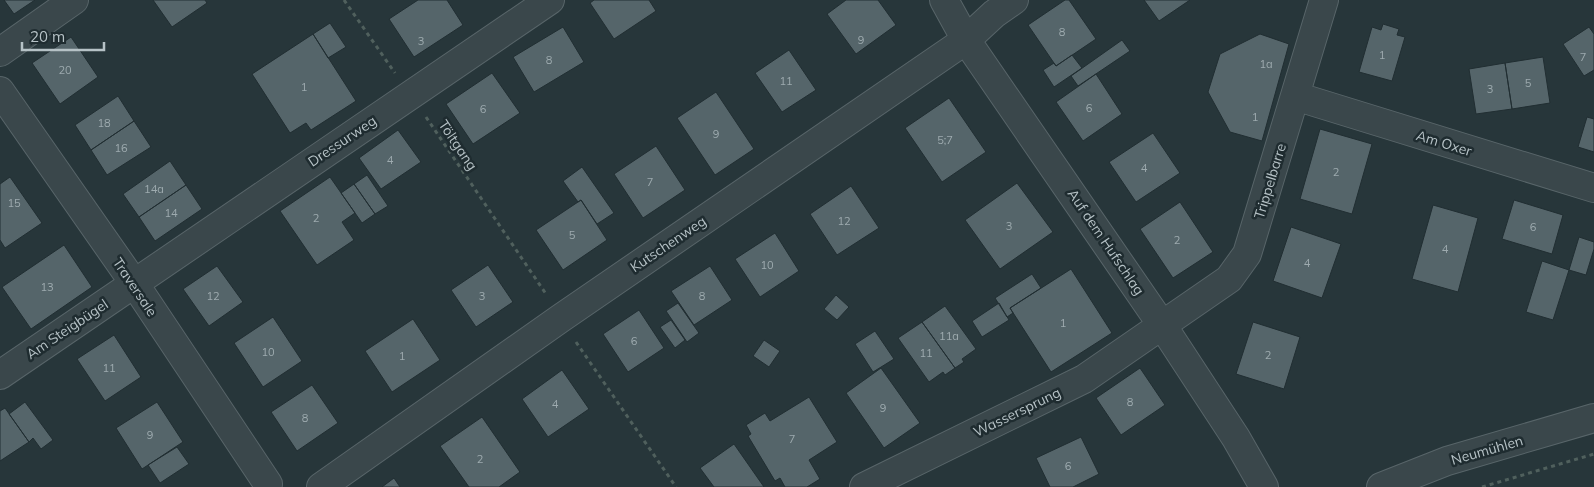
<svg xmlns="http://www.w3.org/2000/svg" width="1594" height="487" font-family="Mulish,sans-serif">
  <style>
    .building { fill: #55656a; stroke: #212e32 }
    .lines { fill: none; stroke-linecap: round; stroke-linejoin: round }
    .minor-casing { stroke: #586569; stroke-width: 30 }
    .path { stroke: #50605d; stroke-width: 3; stroke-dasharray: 4 4; stroke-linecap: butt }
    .minor { stroke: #3a474b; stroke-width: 28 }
    .labels { text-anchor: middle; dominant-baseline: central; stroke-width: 5; stroke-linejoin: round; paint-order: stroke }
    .number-label { font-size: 11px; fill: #9eabaf }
    .street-label { font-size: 14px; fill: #b6c2c6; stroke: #1f2c30 }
  </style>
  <rect width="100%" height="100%" fill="#27363a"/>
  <path class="building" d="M4,0H35L14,14Z
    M153,0H205L207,3L172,27Z
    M418,0H447L463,25L414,57L389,19Z
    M594,0H649L656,11L614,39L590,3Z
    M846,0H878L896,25L856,54L827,14Z
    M1065,0H1069L1096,39L1056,66L1028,25Z
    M1144,0H1190L1159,21Z
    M330,23L346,47L328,58L313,34Z
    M1383,24L1399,29L1397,35L1405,37L1392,81L1359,72L1372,27L1381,30Z
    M563,27L584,62L534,92L513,57Z
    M1589,27L1594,34V70L1584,76L1563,44Z
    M313,34L356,101L311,130L306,123L290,133L252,74Z
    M1260,34L1289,44L1262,141L1230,132L1208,92L1220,54Z
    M71,37L98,77L60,104L32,63Z
    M1122,40L1130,51L1078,86L1071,76Z
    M789,50L816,90L782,112L755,73Z
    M1072,55L1082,68L1054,87L1043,70L1054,63L1056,66Z
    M1543,57L1550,103L1512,109L1505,63Z
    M1505,63L1512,109L1476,114L1469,69Z
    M492,73L520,113L473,144L446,104Z
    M1096,74L1122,114L1083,141L1056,102Z
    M716,92L754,149L715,175L677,118Z
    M118,96L134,121L91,150L75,125Z
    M949,98L986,152L942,182L905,128Z
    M1587,117L1594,119V152L1578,147Z
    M134,121L151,147L107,175L91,150Z
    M1320,129L1372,144L1352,214L1300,199Z
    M398,130L421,162L381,189L359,158Z
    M1153,133L1180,173L1136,202L1109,162Z
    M656,146L685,190L643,218L614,174Z
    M170,161L186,185L139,217L123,194Z
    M582,167L614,213L597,224L581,200L578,202L563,181Z
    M367,175L388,206L375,214L354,184Z
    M10,177L42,223L5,248L0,240V184Z
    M330,177L355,213L342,222L354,240L317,265L280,211Z
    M1017,183L1053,232L1000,269L965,220Z
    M354,184L375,214L362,223L341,193Z
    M186,185L202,209L155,241L139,217Z
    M851,186L879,228L837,255L810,214Z
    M581,200L607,240L563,270L536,230Z
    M1514,200L1563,215L1552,254L1502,239Z
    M1180,202L1213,252L1173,278L1140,229Z
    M1433,205L1478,218L1458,292L1412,279Z
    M1291,227L1341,244L1322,298L1273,281Z
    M775,233L799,271L760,297L735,259Z
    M1579,237L1594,242V249L1586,275L1569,270Z
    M64,245L92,287L31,329L2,287Z
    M1542,261L1569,270L1553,320L1526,312Z
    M488,265L513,302L476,327L451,290Z
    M217,266L243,302L209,326L183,289Z
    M710,266L732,300L694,325L671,291Z
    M1071,269L1112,333L1051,372L1010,308Z
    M1032,274L1041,288L1010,308L1013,313L1007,317L995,298Z
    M836,295L849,307L837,320L824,309Z
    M678,303L699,333L687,342L666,311Z
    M999,303L1009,320L982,337L972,321Z
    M945,306L976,349L962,359L964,362L955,368L922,322Z
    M639,310L664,348L628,372L603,334Z
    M273,317L302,361L263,387L234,343Z
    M413,319L440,360L392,392L365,351Z
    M671,320L685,340L675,348L660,327Z
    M922,322L955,368L945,375L943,372L929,382L898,338Z
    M1253,322L1300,337L1284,389L1236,374Z
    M875,331L894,359L873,372L855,344Z
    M114,335L141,377L105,401L77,359Z
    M764,340L780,351L769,367L753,356Z
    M881,368L920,423L884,448L846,393Z
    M1140,368L1165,405L1121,435L1096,398Z
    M562,370L589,409L548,437L522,399Z
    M312,385L338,423L297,451L271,412Z
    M809,397L837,442L809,460L820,479L807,487H785L780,478L775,481L748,436L751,434L746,425L765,413L770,421Z
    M25,402L53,440L41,449L33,438L29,442L9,414Z
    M157,402L183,442L142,469L116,428Z
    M5,408L29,442L0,461V411Z
    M482,417L520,472L499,487H469L440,446Z
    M1081,437L1099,474L1073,487H1050L1036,458Z
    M734,444L764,487H714L700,468Z
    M177,447L189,464L160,483L148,465Z
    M394,478L400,487H382Z"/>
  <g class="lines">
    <g class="minor-casing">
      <path id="minor" d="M944,0L966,40L1162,325L1236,438L1264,487
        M0,52L74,0
        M0,91L134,283L268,484L267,487
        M1295,96L1594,188
        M0,375L550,0
        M321,487L561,318L966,40L994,14L1014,0
        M864,487L1084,379L1229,279L1247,254L1324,0
        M1381,487L1447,461L1594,418"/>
    </g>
    <path class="path" d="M344,0L395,73
      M426,117L546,294
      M576,342L676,487
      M1482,487L1594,454"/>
    <use href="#minor" class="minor"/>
  </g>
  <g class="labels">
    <g class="number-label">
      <text x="1062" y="32">8</text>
      <text x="861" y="40">9</text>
      <text x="421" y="41">3</text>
      <text x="1382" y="55">1</text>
      <text x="1583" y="57">7</text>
      <text x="549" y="60">8</text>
      <text x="1266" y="64">1a</text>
      <text x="65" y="70">20</text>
      <text x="786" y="81">11</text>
      <text x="1528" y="83">5</text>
      <text x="304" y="87">1</text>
      <text x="1490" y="89">3</text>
      <text x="1089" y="108">6</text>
      <text x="483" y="109">6</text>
      <text x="1255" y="117">1</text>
      <text x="104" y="123">18</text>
      <text x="716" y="134">9</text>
      <text x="945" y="140">5;7</text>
      <text x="121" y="148">16</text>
      <text x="390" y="160">4</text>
      <text x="1144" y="168">4</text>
      <text x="1336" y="172">2</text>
      <text x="650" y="182">7</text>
      <text x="154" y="189">14a</text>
      <text x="14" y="203">15</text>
      <text x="171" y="213">14</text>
      <text x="316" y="218">2</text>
      <text x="844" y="221">12</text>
      <text x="1009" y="226">3</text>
      <text x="1533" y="227">6</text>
      <text x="572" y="235">5</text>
      <text x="1177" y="240">2</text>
      <text x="1445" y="249">4</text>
      <text x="1307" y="263">4</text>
      <text x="767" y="265">10</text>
      <text x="47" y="287">13</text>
      <text x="213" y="296">12</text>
      <text x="482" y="296">3</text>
      <text x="702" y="296">8</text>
      <text x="1063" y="323">1</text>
      <text x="949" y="336">11a</text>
      <text x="634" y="341">6</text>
      <text x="268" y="352">10</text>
      <text x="926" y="353">11</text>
      <text x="1268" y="355">2</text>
      <text x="402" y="356">1</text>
      <text x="109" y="368">11</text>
      <text x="1130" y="402">8</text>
      <text x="555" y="404">4</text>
      <text x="883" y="408">9</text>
      <text x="305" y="418">8</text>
      <text x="150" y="435">9</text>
      <text x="792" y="439">7</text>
      <text x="480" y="459">2</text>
      <text x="1068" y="466">6</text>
    </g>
    <g class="street-label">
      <text transform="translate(342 141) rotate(-34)">Dressurweg</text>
      <text transform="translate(1444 143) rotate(17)">Am Oxer</text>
      <text transform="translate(458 145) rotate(56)">Töltgang</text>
      <text transform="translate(1270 181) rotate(-73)">Trippelbarre</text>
      <text transform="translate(1106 242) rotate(56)">Auf dem Hufschlag</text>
      <text transform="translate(668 244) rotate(-34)">Kutschenweg</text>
      <text transform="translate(135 287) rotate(56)">Traversale</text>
      <text transform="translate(67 329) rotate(-34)">Am Steigbügel</text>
      <text transform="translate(1017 412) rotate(-26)">Wassersprung</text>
      <text transform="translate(1487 450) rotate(-16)">Neumühlen</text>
    </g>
  </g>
  <path d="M22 42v8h82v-8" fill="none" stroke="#b6c2c6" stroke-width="2.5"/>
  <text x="30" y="42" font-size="15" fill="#b6c2c6" stroke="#1f2c30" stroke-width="4" paint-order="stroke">20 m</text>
</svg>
